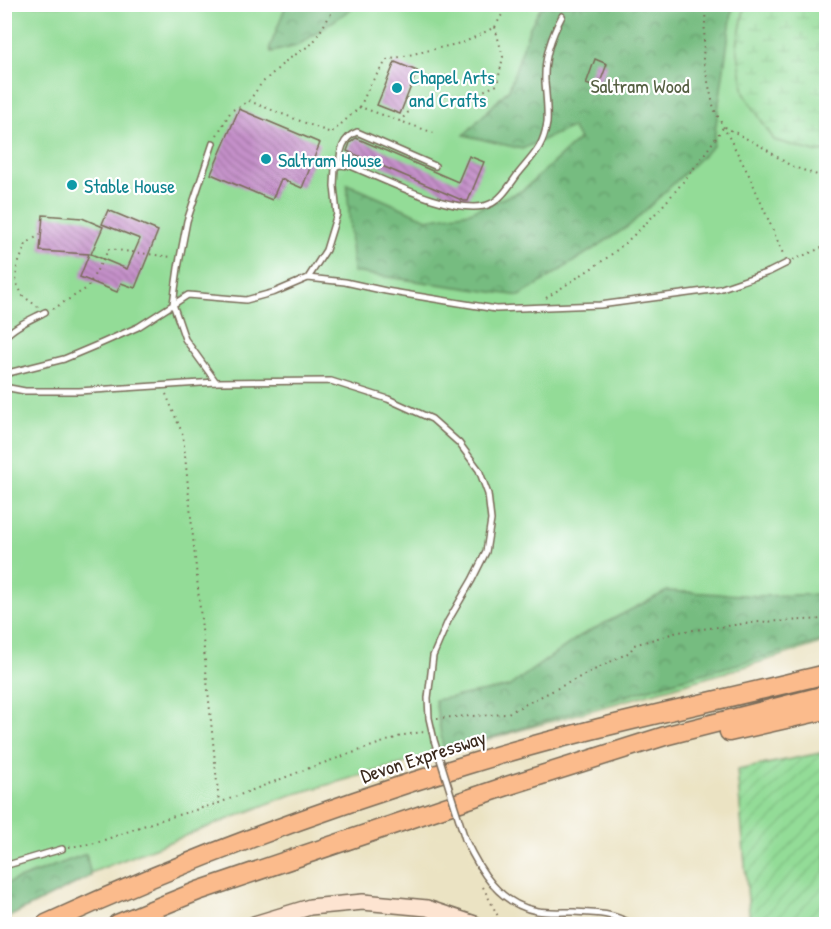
<svg xmlns="http://www.w3.org/2000/svg" width="831" height="929" font-family="'Patrick Hand',sans-serif">
  <style>
    .green { fill: #93dc97; stroke: #67835a; stroke-width: 1.5 }
    .forest { fill: url(#forest-crowns); stroke: #58734f; stroke-width: 1.5 }
    .wetland { fill: url(#wetland-marsh); stroke: #67835a; stroke-width: 1.5 }
    .garden { fill: url(#garden-furrows); stroke: #67835a; stroke-width: 1.5 }
    .building { fill: url(#building-back-hatch) }
    .lines { fill: none; stroke-linecap: round; stroke-linejoin: round }
    .lane-casing { stroke: #796b58; stroke-width: 8 }
    .secondary-casing { stroke: #796b58; stroke-width: 18 }
    .highway-casing { stroke: #796b58; stroke-width: 21 }
    .path { stroke: #796b58; stroke-width: 2; stroke-dasharray: 1.5 4.5; stroke-linecap: butt }
    .lane { stroke: #fff; stroke-width: 5 }
    .secondary { stroke: #fde4d1; stroke-width: 15 }
    .highway { stroke: #fbbb8c; stroke-width: 18 }
    .lane-bridge-casing { stroke: #796b58; stroke-width: 8; stroke-linecap: butt }
    .lane-bridge { stroke: #fff; stroke-width: 5 }
    .culture-dot { fill: #0f9aa8; stroke: #fff; stroke-width: 2 }
    .labels { text-anchor: middle; dominant-baseline: central; stroke-width: 4.5; stroke-linejoin: round; paint-order: stroke }
    .culture-label { font-size: 20px; fill: #0d838f; stroke: #fff; text-anchor: start }
    .park-label { font-size: 20px; fill: #555f42; stroke: #fff }
    .street-label { font-size: 20px; fill: #3b2a1e; stroke: #fff }
  </style>
  <defs>
    <pattern id="forest-crowns" width="20" height="18" patternUnits="userSpaceOnUse" patternTransform="scale(1.5)"><rect width="20" height="18" fill="#76bc80"/><path d="M2 6a3 3 0 1 1 6 0M12 15a3 3 0 1 1 6 0" fill="none" stroke="#629968"/></pattern>
    <pattern id="wetland-marsh" width="20" height="14" patternUnits="userSpaceOnUse" patternTransform="scale(1.5)"><rect width="20" height="14" fill="#93dc97"/><path d="M1 5h8M5 5V1M11 12h8M15 12V8" fill="none" stroke="#80bd82"/></pattern>
    <pattern id="garden-furrows" width="10" height="10" patternUnits="userSpaceOnUse" patternTransform="scale(1.5)"><rect width="10" height="10" fill="#93dc97"/><path d="M-1 1l2-2M0 10L10 0M9 11l2-2" fill="none" stroke="#80bd82"/></pattern>
    <pattern id="building-back-hatch" width="6" height="6" patternUnits="userSpaceOnUse" patternTransform="scale(1.5)"><rect width="6" height="6" fill="#c490c9"/><path d="M-1 5l2 2M0 0l6 6M5-1l2 2" fill="none" stroke="#a076a3"/></pattern>
  </defs>
  <rect width="100%" height="100%" fill="#fff"/>
  <filter id="ink" filterUnits="userSpaceOnUse"><feTurbulence type="fractalNoise" baseFrequency=".0167" numOctaves="2"/><feDisplacementMap in="SourceGraphic" scale="12" xChannelSelector="R" yChannelSelector="G"/><feConvolveMatrix kernelMatrix="1 2 1 2 8 2 1 2 1" color-interpolation-filters="sRGB"/></filter>
  <filter id="wash" filterUnits="userSpaceOnUse"><feTurbulence type="fractalNoise" baseFrequency=".008" numOctaves="4" result="noise"/><feDisplacementMap in="SourceGraphic" scale="24" xChannelSelector="R" yChannelSelector="G"/><feGaussianBlur stdDeviation="1.35" result="paint"/><feColorMatrix in="noise" values="0 0 0 0 0 0 0 0 0 0 0 0 0 0 0 0 0 1.4 0 .05"/><feComposite in="paint" operator="in"/></filter>
  <g filter="url(#wash)">
    <rect width="100%" height="100%" fill="#ebe3c3"/>
    <path class="green" d="M5,5H745L737,46L815,152L826,151V642L730,671L288,796L100,869L5,910Z"/>
    <path class="forest" d="M286,5V4L357,5L297,46L271,52L270,47Z
      M542,5H733L713,146L629,226L520,296L353,272L347,184L427,219L470,212L523,190L579,139L572,127L522,149L464,135L509,89L530,27Z
      M667,591L760,596L826,594V640L665,684L444,752L435,700L508,687L580,636Z
      M86,854L91,876L5,919V884Z"/>
    <path class="wetland" d="M745,5H826V151L815,152L774,140L744,93L737,46Z"/>
    <path class="garden" d="M826,752V924H750L737,770Z"/>
    <g id="blocks">
      <path class="building" d="M595,59L607,64L598,88L586,84Z
        M395,62L417,71L400,114L377,105Z
        M239,109L320,143L302,188L281,179L272,200L211,174Z
        M356,138L458,182L469,156L484,162L468,201H464L347,151L350,143Z
        M108,210L158,231L135,288L121,283L117,292L80,277L89,254L40,251L43,215L82,218L103,227L91,254L127,269L140,239L102,224Z"/>
    </g>
  </g>
  <g filter="url(#ink)">
    <use href="#blocks" fill-opacity="0" stroke="#796b58" stroke-width="1.5"/>
    <g class="lines">
      <g class="lane-casing">
        <path id="lane" d="M213,143L187,221L178,268L173,304L185,339L216,382
          M340,165C339,152 343,137 357,132L435,166
          M308,278L326,250L337,214L334,186L335,167L340,165L351,166C382,179 459,218 490,204C502,199 511,183 518,174C533,155 543,148 547,123C548,110 546,95 545,82C544,57 551,37 562,16
          M4,338C14,326 32,319 45,312
          M4,374L64,359L102,343L138,327L188,295L246,300L275,292L308,278L345,282L386,291L496,309L600,305L719,289L769,272L787,263
          M4,387L25,391H79L216,382L331,381L388,399L432,419L459,443L479,470L488,494L491,520L486,552L472,580L448,621L433,656L428,698L429,718L434,740
          M465,839C480,871 499,904 537,911C549,913 562,912 574,912C598,913 611,913 632,924
          M4,866L62,849"/>
      </g>
      <g class="secondary-casing">
        <path id="secondary" d="M254,924L310,907L363,902L427,908L475,924"/>
      </g>
      <g class="highway-casing">
        <path id="highway" d="M729,732L826,710
          M46,924C182,861 323,809 466,765C584,728 706,704 826,674
          M117,924L198,891L510,785L668,735L826,695"/>
      </g>
      <path class="path" d="M706,4L703,59L714,109L750,177L784,256
        M4,23L7,4
        M495,27L508,4
        M249,101L261,84L286,61L313,43L337,4
        M360,107L371,83L387,60L465,42L495,27L503,57L497,85L467,98L442,96L417,103L400,121
        M725,127L764,148L791,166L826,178
        M217,135L231,111L249,101L331,133L360,107L437,134
        M793,260L826,246
        M546,298C567,284 588,271 608,257C654,221 691,175 724,126
        M38,307L23,296L16,282L17,267L26,244L42,233
        M53,309L87,288L109,249L171,257
        M166,394L183,435L219,803
        M437,718L506,714L630,652L634,645L678,632L759,622L826,619
        M69,847L96,843L154,822L219,803L312,767L404,735L422,732L425,734
        M483,887L502,924"/>
      <use href="#lane" class="lane"/>
      <use href="#secondary" class="secondary"/>
      <use href="#highway" class="highway"/>
      <g class="lane-bridge-casing">
        <path id="lane-bridge" d="M434,740L465,839"/>
      </g>
      <use href="#lane-bridge" class="lane-bridge"/>
    </g>
  </g>
  <g class="culture-dot">
    <circle cx="397" cy="88" r="6"/>
    <circle cx="266" cy="159" r="6"/>
    <circle cx="72" cy="185" r="6"/>
  </g>
  <g class="labels">
    <g class="culture-label">
      <text x="409" y="76">Chapel Arts<tspan x="409" dy="23">and Crafts</tspan></text>
      <text x="278" y="159">Saltram House</text>
      <text x="84" y="185">Stable House</text>
    </g>
    <g class="park-label">
      <text x="640" y="85">Saltram Wood</text>
    </g>
    <g class="street-label">
      <text transform="translate(423 756) rotate(-18)">Devon Expressway</text>
    </g>
  </g>
  <rect width="831" height="929" fill="none" stroke="#fff" stroke-width="24"/>
</svg>
